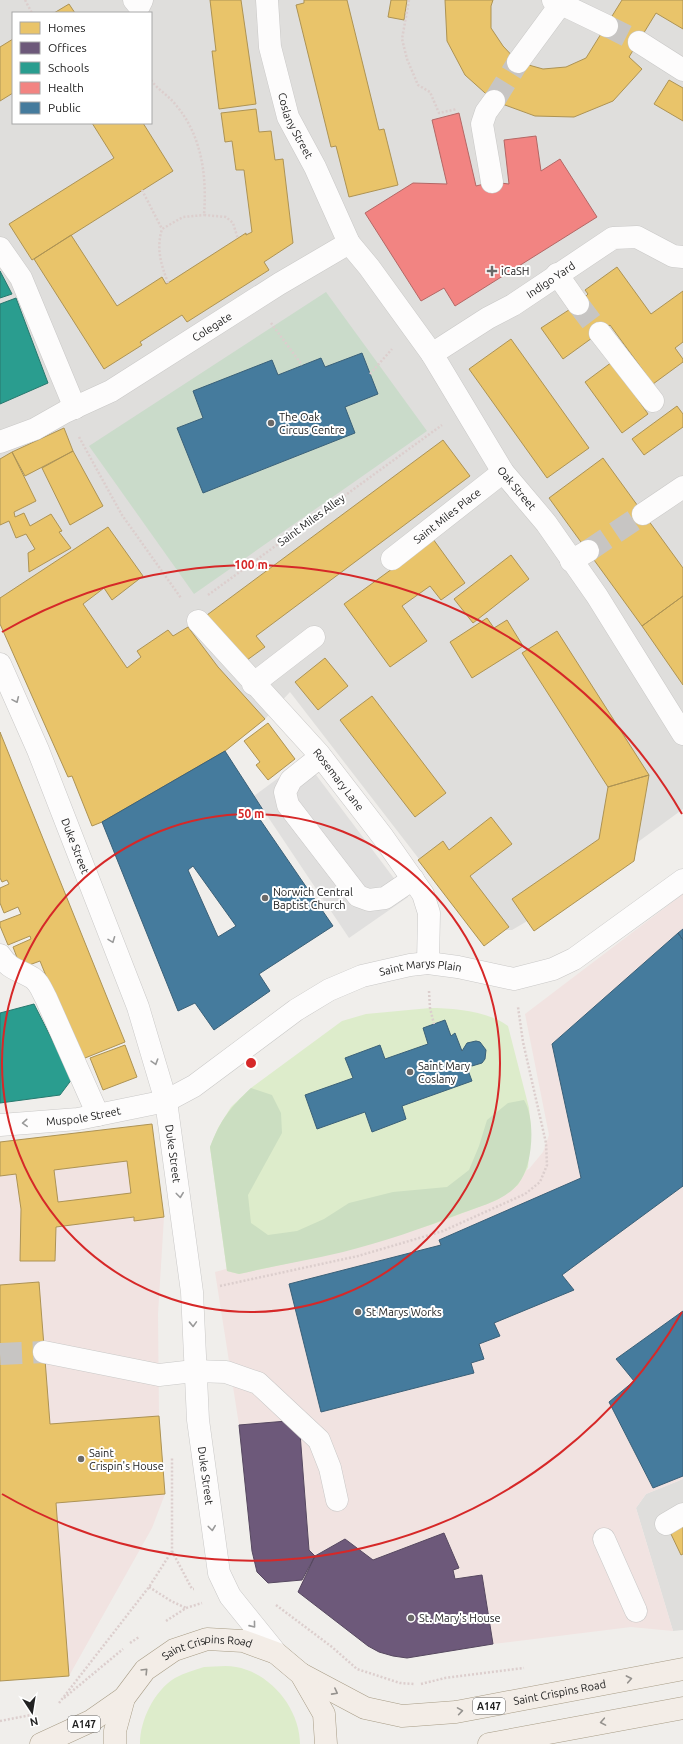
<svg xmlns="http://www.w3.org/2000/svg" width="683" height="1744" font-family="Ubuntu,sans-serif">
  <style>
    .residential { fill: #dfdedc; fill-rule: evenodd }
    .commercial { fill: #f1e3e1 }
    .grass { fill: #ddeccb }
    .forest { fill: #cbdec1 }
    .cemetery { fill: #cadbca }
    .parking { fill: #e0dfde }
    .homes { fill: #e9c46a; stroke: #ad9354; fill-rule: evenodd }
    .offices { fill: #6d597a; stroke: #564860 }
    .schools { fill: #2a9d8f; stroke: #28786e }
    .health { fill: #f28482; stroke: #b46765 }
    .public { fill: #457b9d; stroke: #3a6078; fill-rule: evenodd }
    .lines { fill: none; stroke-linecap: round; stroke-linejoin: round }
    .minor-tunnel { stroke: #c7c5c3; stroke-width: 22; stroke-dasharray: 22 11; stroke-linecap: butt }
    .minor-casing { stroke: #c9c8c7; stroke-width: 23 }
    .major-casing { stroke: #a79c86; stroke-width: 23 }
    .path { stroke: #dccecd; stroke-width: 2.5; stroke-dasharray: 2 2; stroke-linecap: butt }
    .minor { stroke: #fdfcfc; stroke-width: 22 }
    .major { stroke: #f3ede7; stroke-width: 22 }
    .oneway { stroke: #9a9a9a }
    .oneway2 { stroke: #95928e }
    .ring { fill: none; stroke: #d62828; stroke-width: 2 }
    .poi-dot { fill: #6a6968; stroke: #fff; stroke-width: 1.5 }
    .labels { text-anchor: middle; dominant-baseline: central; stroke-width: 4; stroke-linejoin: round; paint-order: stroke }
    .shield { fill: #fff; stroke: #646464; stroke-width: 1 }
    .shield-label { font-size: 10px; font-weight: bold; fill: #222 }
    .street-label { font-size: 11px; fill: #222; stroke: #fff }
    .poi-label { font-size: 11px; fill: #222; stroke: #fff; text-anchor: start }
    .centre { fill: #d62828; stroke: #fff; stroke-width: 2 }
    .ring-label { font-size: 12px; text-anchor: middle; font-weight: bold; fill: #d62828; stroke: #fff; stroke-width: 4; stroke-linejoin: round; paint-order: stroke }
  </style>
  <rect width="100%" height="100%" fill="#f0eeeb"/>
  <path class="residential" d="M0,0H683V809L541,913L512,930H490L470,925L290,692L265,719L225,751L68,777L0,624ZM13,13H151V123H13Z
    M683,1479V1630L673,1631L636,1508L646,1494Z"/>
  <path class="commercial" d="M683,894V1479L646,1494L636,1508L673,1631L631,1627L493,1644L407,1658L379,1652L368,1646L298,1592L302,1580L252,1551L239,1425L215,1272L431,1213L529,1169L543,1152L549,1135L525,1014Z
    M152,1124L164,1217L158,1314L159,1416L165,1494L152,1528L69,1676L48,1664L0,1673V1142Z"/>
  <path class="grass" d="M430,1008C453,1008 488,1011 508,1026L529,1108L531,1130L528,1167L518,1185L497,1200L434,1224L344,1251L239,1274L227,1271L210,1147L218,1128L231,1107L251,1088L342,1021L366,1014Z
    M204,1667C214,1667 226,1665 236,1667C271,1673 300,1709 300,1744H140C140,1720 154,1691 175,1678C184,1673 195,1670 204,1667Z"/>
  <path class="forest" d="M251,1088L272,1095L281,1113L282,1133L248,1195L251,1223L268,1235L297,1231L324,1219L349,1203L393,1192L447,1187L469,1170L479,1146L487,1120L508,1103L524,1100C536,1119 533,1167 518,1184C505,1200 481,1206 462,1213C423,1228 383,1242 343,1252C309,1260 273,1266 239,1274L227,1271L210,1147C221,1119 229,1109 251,1088Z"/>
  <path class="cemetery" d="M326,292L427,431L194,594L89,446Z"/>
  <path class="parking" d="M304,759L408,897L349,938L254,796Z"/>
  <path class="homes" d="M210,0H241L256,104L219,109L212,51H216Z
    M304,0H347L379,130L384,129L398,185L349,197L336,146L331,147L296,5L304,3Z
    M391,0H407L404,20L388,17Z
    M445,0H493L491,6V28L503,46L518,62L543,69L566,67L586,58L622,0H683V29L656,13L629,57L642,69L613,101L574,117L535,116L494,101L465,75L447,41Z
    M69,4L75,13H54Z
    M13,39V93L0,101V47Z
    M669,80L683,88V121L654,104Z
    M256,109L259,132L271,131L275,160L283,159L293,243L264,262L269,270L187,322L182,315L140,342L142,345L104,369L34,259L71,235L117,306L162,277L166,284L168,283L246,233V235L252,232L244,170H236L232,141L225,142L221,113Z
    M92,123H143L173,171L32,260L9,224L114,158Z
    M617,267L651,314L683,291V342L675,348L683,359V362L653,384L610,325L563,359L541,328L578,304L588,294L585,290Z
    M511,339L589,448L547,478L469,369Z
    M612,362L648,414L622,433L585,382Z
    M677,406L683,414V427L644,455L632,439Z
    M64,428L73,451L25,476L12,452Z
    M443,440L470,476L256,636L265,647L243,663L207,615Z
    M73,451L103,506L70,525L42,468Z
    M12,452L36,501L14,512L15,517L24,513L30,526L51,514L62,531L59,532L71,548L29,572L28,553L35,549L26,534L16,538L9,521L0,525V459Z
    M603,458L683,568V596L642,626L549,498Z
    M108,527L143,576L112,600L104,588L83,604L127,668L141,657L137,651L168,630L173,636L188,627L218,667L265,719L225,751L102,822L92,826L72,776L68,777L0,624V598Z
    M433,539L465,583L441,600L430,586L402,606L427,641L390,667L344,604Z
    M511,555L529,579L473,623L454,599Z
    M683,596V685L642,626Z
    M487,618L494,628L507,620L523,646L472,678L450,642Z
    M557,631L649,775L608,787L522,653Z
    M325,658L348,686L318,710L295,682Z
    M372,696L446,793L415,817L340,720Z
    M268,723L295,759L268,780L256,765L260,762L244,741Z
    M0,732L125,1042L80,1060L40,961L21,968L13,947L31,939L30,936L8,945L0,926V922L21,914L18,907L4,913L0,903V888L9,884L7,880L2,882L0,878Z
    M649,775L634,861L534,931L512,899L599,839L608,787Z
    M491,817L512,844L470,876L509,927L484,946L418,860L443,841L449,850Z
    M125,1045L137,1077L103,1090L90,1058Z
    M152,1124L164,1217L134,1221V1217L56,1227L55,1261H20L21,1209L16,1174L0,1176V1142ZM127,1161L131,1193L58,1202L54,1170Z
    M39,1282L50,1424L159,1416L165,1494L56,1503L69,1676L0,1681V1285Z
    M683,1526V1554L681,1555L670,1532Z"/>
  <path class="offices" d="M299,1420L309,1550L315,1556L302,1580L268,1583L257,1572L252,1551L239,1425Z
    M444,1533L459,1568L453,1570L455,1579L482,1575L493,1644L407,1658L393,1656L379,1652L368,1646L298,1592L315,1556L345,1539L373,1560Z"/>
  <path class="schools" d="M0,271L12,294L0,298Z
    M16,298L48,383L0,404V304Z
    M34,1004L72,1079L60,1095L0,1103V1013Z"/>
  <path class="health" d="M459,113L476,186L492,182L509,184L504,140L536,136L541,171L560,159L597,217L455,306L444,288L421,301L365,213L413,183L447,184L432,120Z"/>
  <path class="public" d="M362,353L378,394L345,407L355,433L203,493L177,428L203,418L193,391L272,360L278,375L321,358L325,367Z
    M225,751L265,813L259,818L333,926L259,974L270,991L214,1030L195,1003L178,1011L102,822ZM193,866L236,926L218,937L188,870Z
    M683,929V940L678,933Z
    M678,933L683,940V1186L562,1275L574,1290L494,1323L500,1336L479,1344L484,1359L471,1363L474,1373L321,1412L289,1284L441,1245L439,1240L581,1178L552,1044Z
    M445,1020L451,1036L455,1033L462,1051L467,1043L476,1041L480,1042L486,1050L485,1059L482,1063L472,1066L465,1062L472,1081L402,1106L406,1119L372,1132L365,1112L317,1129L305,1095L353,1078L345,1058L380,1045L385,1059L428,1044L423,1028Z
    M683,1311V1476L653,1488L609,1402L634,1381L616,1359Z"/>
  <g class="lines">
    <path class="minor-tunnel" d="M607,26L639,42
      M494,101L518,62
      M578,304L600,333
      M588,551L643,514
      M0,1354L44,1352"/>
    <g class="minor-casing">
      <g id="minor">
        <path d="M134,0L139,6L142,0"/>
        <path id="s1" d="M267,0L270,47L288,117L315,167L349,243L369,267L432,354L503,472L546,523L597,596L683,734"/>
        <path d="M553,0L607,26"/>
        <path d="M639,42L683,70"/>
        <path d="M518,62L560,5"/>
        <path d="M492,182L482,124L486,112L494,101"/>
        <path d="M0,248L21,278L75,408"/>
        <path d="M557,274L578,304"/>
        <path d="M600,333L653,401"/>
        <path id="s2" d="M432,354L488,318L513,305L613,238L637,237L673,256L683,257"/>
        <path id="s3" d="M0,442L35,429L65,412L111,391L279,284L349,243"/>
        <path d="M643,514L683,487"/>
        <path id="s4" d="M392,559L503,472"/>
        <path d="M571,561L588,551"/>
        <path id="s5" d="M198,621L319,754L383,837L423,894L429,913L428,963"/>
        <path id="s6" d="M0,664L38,750L138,1007L166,1101L192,1292L198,1420L219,1573L230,1596L276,1653"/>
        <path d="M253,684L314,637"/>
        <path d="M320,757L291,780L285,792L288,805L358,896L369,900L385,898L413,879"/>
        <path d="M0,955C10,970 17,969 31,977C39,981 42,991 46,998L98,1115"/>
        <path id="s7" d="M0,1125L78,1119L166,1101L194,1086L296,1010L329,990L362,976L410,965L428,963L458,967L514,979L553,969L574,959L683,880"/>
        <path d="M44,1352L159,1375L194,1371L226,1372L258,1383L319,1440L330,1468L337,1500"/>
        <path d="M666,1524L683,1514"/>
        <path d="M604,1539L636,1611"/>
      </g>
    </g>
    <g class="major-casing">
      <g id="major">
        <path id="s8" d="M301,1674L365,1708L402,1716L456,1712L683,1669"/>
        <path d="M41,1744L91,1721L124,1698"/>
        <path id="s9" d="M115,1744V1731L124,1698L145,1670L174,1650L207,1639L243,1641L276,1653L301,1674L324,1714L326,1744"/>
        <path d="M489,1744L683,1708"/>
      </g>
    </g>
    <path class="path" d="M25,0L32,13
      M409,0L402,39L407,59L418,85L430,92L439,113L457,109
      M151,80C158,90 168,95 175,104C202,135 207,176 204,215L226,217L233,223L238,239
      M142,190L162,229
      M168,283C161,264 156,249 162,229L183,217L204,215
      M271,323L302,365
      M370,374L392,349
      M79,437L122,515L181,598
      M208,595L442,425
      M429,991L430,1008L434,1024
      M220,1286L358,1256L443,1231L525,1194L540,1182L547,1165L546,1143L523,1042L518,1007
      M172,1551L192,1589H194
      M149,1587L171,1601L186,1608
      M276,1605L332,1647L357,1669L400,1683L414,1684
      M166,1621L186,1608L202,1603
      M130,1643L139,1637
      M421,1684L445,1678L524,1668
      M64,1698L123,1649
      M59,1703L149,1587L172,1551V1457
      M0,1721L31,1715"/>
    <use href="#minor" class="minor"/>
    <use href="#major" class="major"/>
  </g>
  <defs><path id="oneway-chevron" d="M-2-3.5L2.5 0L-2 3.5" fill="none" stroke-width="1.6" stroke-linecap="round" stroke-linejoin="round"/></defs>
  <g class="oneway">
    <use href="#oneway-chevron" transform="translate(16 700) rotate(66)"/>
    <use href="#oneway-chevron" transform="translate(112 940) rotate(69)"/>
    <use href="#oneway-chevron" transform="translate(155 1062) rotate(73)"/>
    <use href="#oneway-chevron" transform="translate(25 1123) rotate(176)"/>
    <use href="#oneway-chevron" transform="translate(180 1195) rotate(83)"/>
    <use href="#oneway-chevron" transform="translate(193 1324) rotate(88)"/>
    <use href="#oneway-chevron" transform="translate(212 1528) rotate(83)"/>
    <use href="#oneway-chevron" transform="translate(253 1625) rotate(51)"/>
  </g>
  <g class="oneway2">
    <use href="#oneway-chevron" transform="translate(145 1671) rotate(-46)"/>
    <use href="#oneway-chevron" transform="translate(629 1679) rotate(-11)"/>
    <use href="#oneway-chevron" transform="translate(335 1692) rotate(28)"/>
    <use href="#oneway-chevron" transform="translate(460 1711) rotate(-9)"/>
    <use href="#oneway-chevron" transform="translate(603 1722) rotate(170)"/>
  </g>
  <g class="ring">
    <circle cx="251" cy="1063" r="249"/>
    <path d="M682 1312A498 498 0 0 1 2 1494M2 632A498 498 0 0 1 682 814"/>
  </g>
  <g class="poi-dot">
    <path d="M490 265h4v4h4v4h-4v4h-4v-4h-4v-4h4z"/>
    <circle cx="271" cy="423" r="4"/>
    <circle cx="265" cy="898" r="4"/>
    <circle cx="410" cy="1072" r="4"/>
    <circle cx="358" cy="1312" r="4"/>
    <circle cx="81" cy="1459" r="4"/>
    <circle cx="411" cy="1618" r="4"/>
  </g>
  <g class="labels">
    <g class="shield">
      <rect x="473" y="1698" width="32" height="16" rx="3"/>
      <rect x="68" y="1716" width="32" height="16" rx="3"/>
    </g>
    <g class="shield-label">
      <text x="489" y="1706">A147</text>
      <text x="84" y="1724">A147</text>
    </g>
    <g class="street-label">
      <text stroke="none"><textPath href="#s1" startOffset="130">Coslany Street</textPath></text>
      <text stroke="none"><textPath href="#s2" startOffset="140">Indigo Yard</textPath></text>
      <text stroke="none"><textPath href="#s3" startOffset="242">Colegate</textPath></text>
      <text stroke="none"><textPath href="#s1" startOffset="557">Oak Street</textPath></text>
      <text stroke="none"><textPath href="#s4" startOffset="70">Saint Miles Place</textPath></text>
      <text transform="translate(311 520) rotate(-36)">Saint Miles Alley</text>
      <text stroke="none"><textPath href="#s5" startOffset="212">Rosemary Lane</textPath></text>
      <text stroke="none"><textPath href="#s6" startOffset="197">Duke Street</textPath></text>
      <text stroke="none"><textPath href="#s7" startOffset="461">Saint Marys Plain</textPath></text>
      <text stroke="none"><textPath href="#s7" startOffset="84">Muspole Street</textPath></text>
      <text stroke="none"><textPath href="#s6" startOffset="521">Duke Street</textPath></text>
      <text stroke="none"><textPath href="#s6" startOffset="845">Duke Street</textPath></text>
      <text stroke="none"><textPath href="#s9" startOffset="151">Saint Crispins Road</textPath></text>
      <text stroke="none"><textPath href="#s8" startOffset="270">Saint Crispins Road</textPath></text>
    </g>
    <g class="poi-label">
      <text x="501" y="271">iCaSH</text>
      <text x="279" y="417">The Oak<tspan x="279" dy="13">Circus Centre</tspan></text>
      <text x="273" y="892">Norwich Central<tspan x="273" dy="13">Baptist Church</tspan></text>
      <text x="418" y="1066">Saint Mary<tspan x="418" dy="13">Coslany</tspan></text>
      <text x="366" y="1312">St Marys Works</text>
      <text x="89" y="1453">Saint<tspan x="89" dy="13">Crispin's House</tspan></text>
      <text x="419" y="1618">St. Mary's House</text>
    </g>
  </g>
  <circle cx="251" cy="1063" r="6" class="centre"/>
  <g class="ring-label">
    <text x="251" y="569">100 m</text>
    <text x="251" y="818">50 m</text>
  </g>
  <rect x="12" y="12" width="140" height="112" fill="#ffffff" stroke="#a7a7a7"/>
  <rect x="20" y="22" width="20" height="12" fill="#e9c46a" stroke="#a7a7a7"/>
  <text x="48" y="32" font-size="12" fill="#222222">Homes</text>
  <rect x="20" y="42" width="20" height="12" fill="#6d597a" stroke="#a7a7a7"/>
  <text x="48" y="52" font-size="12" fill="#222222">Offices</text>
  <rect x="20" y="62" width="20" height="12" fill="#2a9d8f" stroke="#a7a7a7"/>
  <text x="48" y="72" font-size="12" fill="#222222">Schools</text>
  <rect x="20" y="82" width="20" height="12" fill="#f28482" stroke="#a7a7a7"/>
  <text x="48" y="92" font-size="12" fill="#222222">Health</text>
  <rect x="20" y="102" width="20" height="12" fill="#457b9d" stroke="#a7a7a7"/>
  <text x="48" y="112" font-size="12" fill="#222222">Public</text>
  <g transform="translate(32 1712) rotate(168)" stroke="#ffffff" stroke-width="3" paint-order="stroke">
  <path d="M0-3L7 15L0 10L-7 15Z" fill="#222222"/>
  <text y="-6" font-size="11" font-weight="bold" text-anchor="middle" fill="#222222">N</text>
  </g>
</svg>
